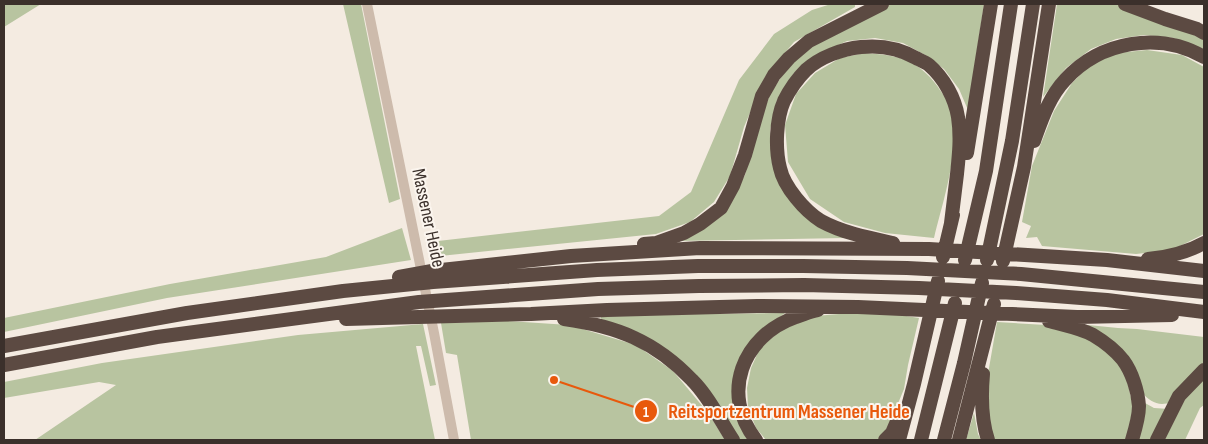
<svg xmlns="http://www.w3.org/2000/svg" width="1208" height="444" font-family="'Sofia Sans Condensed',sans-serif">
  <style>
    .green { fill: #b8c4a0 }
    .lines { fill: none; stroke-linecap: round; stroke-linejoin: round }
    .tertiary { stroke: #cdbbac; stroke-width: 10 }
    .motorway { stroke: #5c4a42; stroke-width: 14 }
    .labels { text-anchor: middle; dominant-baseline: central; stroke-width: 4; stroke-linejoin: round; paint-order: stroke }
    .street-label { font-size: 19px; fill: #3b302b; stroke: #fbf5ee }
    .leader { fill: none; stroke: #e8590c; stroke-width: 2 }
    .callout-dot { fill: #e8590c; stroke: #fbf5ee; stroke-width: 2 }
    .mark-label { font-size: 15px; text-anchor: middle; font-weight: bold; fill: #fff }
    .callout-label { font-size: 20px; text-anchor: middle; font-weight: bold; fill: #e8590c; stroke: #fbf5ee; stroke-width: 4; stroke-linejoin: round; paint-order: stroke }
  </style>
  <rect width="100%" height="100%" fill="#f4ebe1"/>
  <path class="green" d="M4,4H41L4,27Z
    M343,4H361L400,199L389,203Z
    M831,4H855V7L794,42L765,77L744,127L730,176L714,202L690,222L656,234L440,256L438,241L659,216L691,192L739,80L774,34L812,10Z
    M891,4H984L968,110L959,89L944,69L927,56L903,43L875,38L847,41L816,55L794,73L777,100L770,130L772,162L788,198L845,238L677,241L729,204L745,175L757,130L770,94L788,67L807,49Z
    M1057,4H1120L1204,39V51L1174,38L1144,35L1116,39L1091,49L1066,68L1043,97Z
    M1147,50L1182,55L1204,67V234L1172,250L1136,254L1042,246L1037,237L1026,238L1031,226L1022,222L1032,166L1054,111L1072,83L1090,65L1117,53Z
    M865,53C897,55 918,59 938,87C941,92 946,97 948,103C963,145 944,196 934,238L885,233L844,222L810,199L788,162L785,125L796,94L815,73L840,58Z
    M402,228L411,260L167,298L4,332V318L170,284L326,257Z
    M785,313L777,319L739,367L751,440H736L695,379L601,320V315Z
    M851,313L900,315L919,318L908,365L904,389L887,430L878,440H766L756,428L748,407L747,388L751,368L760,348L787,325L815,316Z
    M508,321L569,325L636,345L673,371L709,414L725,440H471L457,355L446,353L441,323Z
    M997,322L1046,325L1087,337L1118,361L1126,375L1133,407L1127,440H992L985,391Z
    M423,324L436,385L430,386L421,346H416L435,440H35L116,385L99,382L4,398V382L102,363L298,335Z
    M1088,325L1118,328L1137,329L1204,337V366L1172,402C1158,407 1151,402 1141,392L1087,327Z
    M1204,376V405L1200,408L1185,440H1162L1183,398Z
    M1145,403L1154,408L1169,409L1153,440H1137Z
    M974,413L978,434L981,440H966Z"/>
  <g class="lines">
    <path class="tertiary" d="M367,4L434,333L454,440"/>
    <path class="motorway" d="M1125,4L1165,19L1197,29L1204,33
      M1034,141C1042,119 1049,97 1065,80C1100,41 1159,31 1204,57
      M967,153L991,4
      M893,243C869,238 843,233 821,221C805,211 784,187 780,168C775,149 776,119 784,101C789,91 798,78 806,70C820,57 842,49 861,47C880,45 899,48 916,58C920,60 925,62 929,65C944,78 955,98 958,117C961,137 959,155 957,174C955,190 953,206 951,223
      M644,244L656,243L684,233L700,224L721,208L733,186L745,155L762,96L774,75L789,58L809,41L882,4
      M943,257L953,215
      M1148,259C1168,257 1186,253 1204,243
      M965,260L986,171L1011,4
      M987,260L1012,141L1033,4
      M1003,261L1024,167L1049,4
      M399,277L432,271L571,256L700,248L929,249L1107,260L1204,271
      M346,319L531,314L607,310L757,306L858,307L1077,317L1172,315
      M564,319C616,326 655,341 692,380C709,397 720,420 733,440
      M1049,321C1063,325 1080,328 1093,335C1103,341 1115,350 1123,360C1132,372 1138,391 1139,406C1139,417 1135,430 1132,440
      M4,346L187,313L343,291L433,282L597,270L698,266H803L907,268L1021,274L1204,292
      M4,365L157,337L419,302L598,289L699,286L804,285L919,288L1016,293L1107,300L1204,312
      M983,374C981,397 981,419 988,440
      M756,440C720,394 742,336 796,317C803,315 810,311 818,310
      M885,440L892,433L898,419
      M899,440L914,384L938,281
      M921,440L955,303
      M944,440L964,363L982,283
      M959,440L994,304
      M1157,440L1179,396L1204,370"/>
  </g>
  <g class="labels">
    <g class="street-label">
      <text transform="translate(428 218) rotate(78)">Massener Heide</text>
    </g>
  </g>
  <path class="leader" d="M554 380L646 411"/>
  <g class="callout-dot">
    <circle cx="554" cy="380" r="5"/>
    <circle cx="646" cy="411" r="12"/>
  </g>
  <g class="mark-label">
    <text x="646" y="417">1</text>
  </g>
  <g class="callout-label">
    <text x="789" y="418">Reitsportzentrum Massener Heide</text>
  </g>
  <rect width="1208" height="444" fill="none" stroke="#3b302b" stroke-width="10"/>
</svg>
